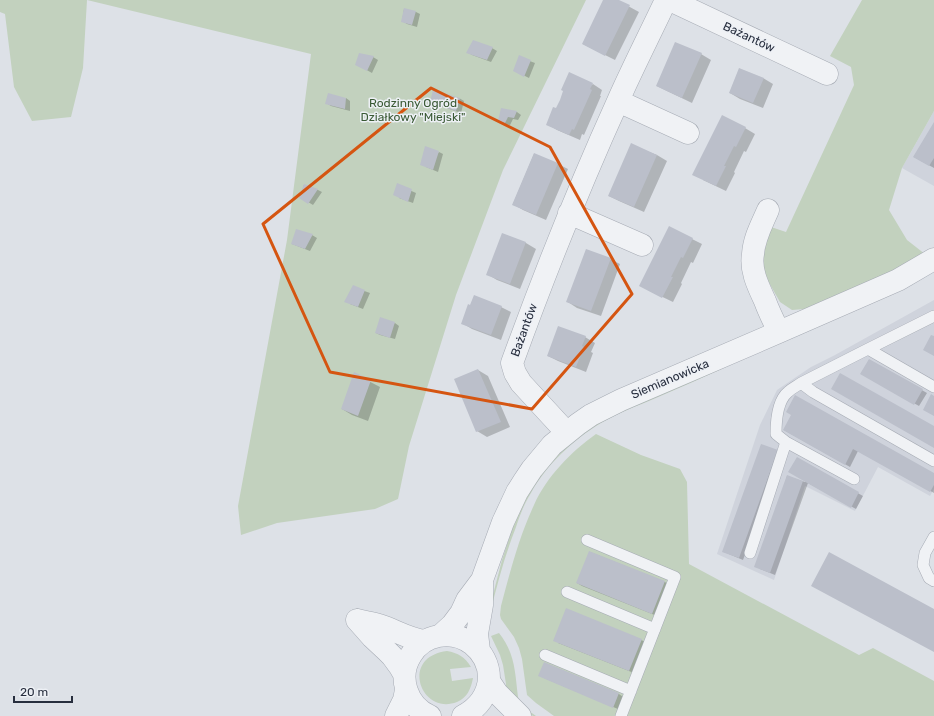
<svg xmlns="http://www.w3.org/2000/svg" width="934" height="716" font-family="Rubik,sans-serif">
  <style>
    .built { fill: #cfd3dc }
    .green { fill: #c2d1be }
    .shadow { fill: #0003 }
    .building { fill: #bbbfca }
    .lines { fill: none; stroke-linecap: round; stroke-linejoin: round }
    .service-casing { stroke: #a6abb4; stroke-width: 12 }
    .minor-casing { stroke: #a6abb4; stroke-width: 23 }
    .service { stroke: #f0f2f5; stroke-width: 11 }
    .minor { stroke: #f0f2f5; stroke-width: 22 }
    .marked { fill: none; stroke: #d55511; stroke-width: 3; stroke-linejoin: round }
    .labels { text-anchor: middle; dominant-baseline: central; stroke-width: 3; stroke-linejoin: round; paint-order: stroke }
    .street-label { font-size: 12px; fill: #272e3e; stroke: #edf0f5 }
    .park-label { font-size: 12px; fill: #395934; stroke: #edf0f5 }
  </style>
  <rect width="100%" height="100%" fill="#dde1e7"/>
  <path class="built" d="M934,111V186L902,168Z
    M934,300V489L930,496L878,467L855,511L805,486L774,580L717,554L760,425L777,390L811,367L835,355Z"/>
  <path class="green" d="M0,0H87L83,68L71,117L32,121L14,87L5,14L0,12Z
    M87,0H586L503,170L456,295L409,446L398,499L375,509L277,523L241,535L238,506L287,240L311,54Z
    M862,0H934V111L902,168L889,210L907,240L930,258L804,309L792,310L780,302L764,274L762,253L771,227L786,232L854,85L851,67L830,56Z
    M730,364L726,367C702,378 679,388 656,398C637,406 618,413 601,423C573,440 547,464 531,493C524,504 520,515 516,527C505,555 497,584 490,614H488L502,560L513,526L524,501L537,480L553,459L571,442L600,421Z
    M596,434L641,455L680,469L687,482L689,564L859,655L873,648L934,681V716H554L536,703L527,695L522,659L519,648L514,637L501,619L500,615L501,606C510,572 519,537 534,505C547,476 571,452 596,434Z
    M499,633C515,653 515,672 518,697C521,706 529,711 536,716H533L510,699L506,692V684L503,665L500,655L491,636Z
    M447,651C458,653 465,657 471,667L450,669L452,681L473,678C471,689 467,698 457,702C421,716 399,657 447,651Z"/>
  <path class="shadow" d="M605,0H617L639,12L615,60L583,44Z
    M404,9L416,12L420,14L417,27L407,24L402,21Z
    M492,48L497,51L491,62L472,55L467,52Z
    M701,54L711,60L692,103L667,91L657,86Z
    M373,57L378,60L372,73L356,64Z
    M519,57L535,63L529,78L519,73Z
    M763,78L773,84L763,108L740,99L730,93Z
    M593,84L602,90L600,96H601L584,135L582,134L580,140L557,130L547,124L556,110Z
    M346,98L350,101V111L331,106L326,103Z
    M459,98L464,101L461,113L435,104L431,101Z
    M502,109L517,112L521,115L518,120L513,119L510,125L503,124L499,121Z
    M934,124V168L914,157Z
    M745,128L755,134L746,152L744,151L734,172L735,173L726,191L703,180Z
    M631,145L657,155L667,161L644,212L619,201L609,196Z
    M439,152L443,154L438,172L426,167Z
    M534,154L558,164L568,169L546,220L523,210L513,204Z
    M304,185L318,190L322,192L313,205L300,197Z
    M398,185L416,193L413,203L399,198Z
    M297,230L312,235L317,238L310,251L292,244Z
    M503,234L526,243L536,249L520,289L497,280L487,274Z
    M692,239L702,244L693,263L691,262L681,283L682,284L673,302L650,291Z
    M610,259L620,264L601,316L577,308L568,302Z
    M353,287L370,293L363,309L350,304Z
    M501,307L511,312L501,340L472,329L462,323Z
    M395,323L399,326L395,339L380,335L376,333Z
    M585,337L595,343L591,352L593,353L586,372L558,361L548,356Z
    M869,360L927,393L919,406L862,374Z
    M478,370L488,376L510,427L487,437L477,431Z
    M355,374L380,387L368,421L352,415L342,409Z
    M792,415L934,474V493L858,451L850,467L784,430Z
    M762,445L782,454L743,560L724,552Z
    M797,459L863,496L856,509L808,483L775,575L760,569L787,476L805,482L806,481Z
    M590,552L665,582L669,585L657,616L582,586L577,583Z
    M641,640L646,642L634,673L558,643Z
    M544,678L619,694L623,697L618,709Z"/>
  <path class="building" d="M603,0H619L630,5L605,56L582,44Z
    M404,8L416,11L412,25L401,22Z
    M473,40L493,47L487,60L466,53Z
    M675,42L702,53L682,98L656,86Z
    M359,53L374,56L367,71L355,65Z
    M519,55L531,60L524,77L513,71Z
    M739,68L764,78L753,103L729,93Z
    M569,72L593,83L590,89L592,90L574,130L572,129L569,135L546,125L553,107L556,108L560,100L563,91L561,90Z
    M433,90L460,98L456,111L430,102Z
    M328,93L346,98L345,109L325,104Z
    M501,108L517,111L514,118L508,117L505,123L498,121Z
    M722,115L746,127L736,147L734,146L724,166H726L716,186L692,175Z
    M934,122V158L929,166L913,157Z
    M631,143L657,155L634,207L608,196Z
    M425,146L439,151L433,170L420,165Z
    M534,153L558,163L536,215L512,205Z
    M397,183L412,189L408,202L393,195Z
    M304,184L318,189L308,204L299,198Z
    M669,226L693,238L683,258L681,257L671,277H673L662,298L639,286Z
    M296,229L313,234L305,249L291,244Z
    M502,233L526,242L510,284L486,275Z
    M586,249L611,258L591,311L566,302Z
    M353,285L365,290L358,307L344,302Z
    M474,295L502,306L491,335L461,324L468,304L470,305Z
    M380,317L395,322L390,338L375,333Z
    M558,326L586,336L582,346L584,347L576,367L547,356Z
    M931,335L934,336V356L923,350Z
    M869,359L923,389L914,405L860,374Z
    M478,369L501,422L476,432L454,379Z
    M354,372L371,380L358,416L341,409Z
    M840,373L934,426V448L831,389Z
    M931,394L934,396V416L923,410Z
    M795,395L934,473V485L930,492L853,449L845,465L783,430L791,415L786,412Z
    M761,444L778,450L739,558L722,552Z
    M797,457L859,492L851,508L788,472Z
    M787,475L803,481L770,573L754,567Z
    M589,551L665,581L652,614L576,583Z
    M829,552L934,609V652L811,586Z
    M566,608L642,639L629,671L553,641Z
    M544,662L619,693L613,708L538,676Z"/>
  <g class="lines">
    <g class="service-casing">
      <path id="service" d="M934,316L868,349L934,387
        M868,349L801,383L813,392L934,461
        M801,383C797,386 792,388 788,392C777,401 776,421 776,434L786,442L854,479
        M934,537L925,553L923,565L929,578L934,581
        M587,540L675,577L621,716
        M750,553L786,442
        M567,592L655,629
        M545,655L631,691"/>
    </g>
    <g class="minor-casing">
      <path id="minor" d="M670,0L827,74
        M618,101L688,133
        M768,210C762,224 754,238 753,254C750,270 758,286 765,301C769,312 774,322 779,332
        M569,213L642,245
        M567,433L521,383L515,373L512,363C544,275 579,187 618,101C633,67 650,34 666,0
        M357,620L372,637L387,651L392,656L400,667L404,674
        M357,620C365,622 372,623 379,625C395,630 408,639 425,641
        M441,635L452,625L461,613L467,600L482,580L503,522L517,492L524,481L532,469L552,445L578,424L591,415L621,400L779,332L898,280L934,259
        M479,650L477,634L482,605V580
        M489,681L497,693L520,716
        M396,716L404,700L406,690
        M430,716C407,706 397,677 411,655C424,634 452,629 472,644C482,652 489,664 489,678C488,695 478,708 463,716"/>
    </g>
    <use href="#service" class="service"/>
    <use href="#minor" class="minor"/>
  </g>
  <path class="marked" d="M431,88L550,147L632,294L532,409L330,372L263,224Z"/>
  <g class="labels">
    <g class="street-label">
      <text transform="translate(749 37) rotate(25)">Bażantów</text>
      <text transform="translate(524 330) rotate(-70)">Bażantów</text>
      <text transform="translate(670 379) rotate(-23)">Siemianowicka</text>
    </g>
    <g class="park-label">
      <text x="413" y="103">Rodzinny Ogród<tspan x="413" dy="14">Działkowy "Miejski"</tspan></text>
    </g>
  </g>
  <path d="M14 696v6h58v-6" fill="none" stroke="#272e3e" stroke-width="2"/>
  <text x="20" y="696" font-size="12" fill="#272e3e" stroke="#edf0f5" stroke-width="3" paint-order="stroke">20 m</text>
</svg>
